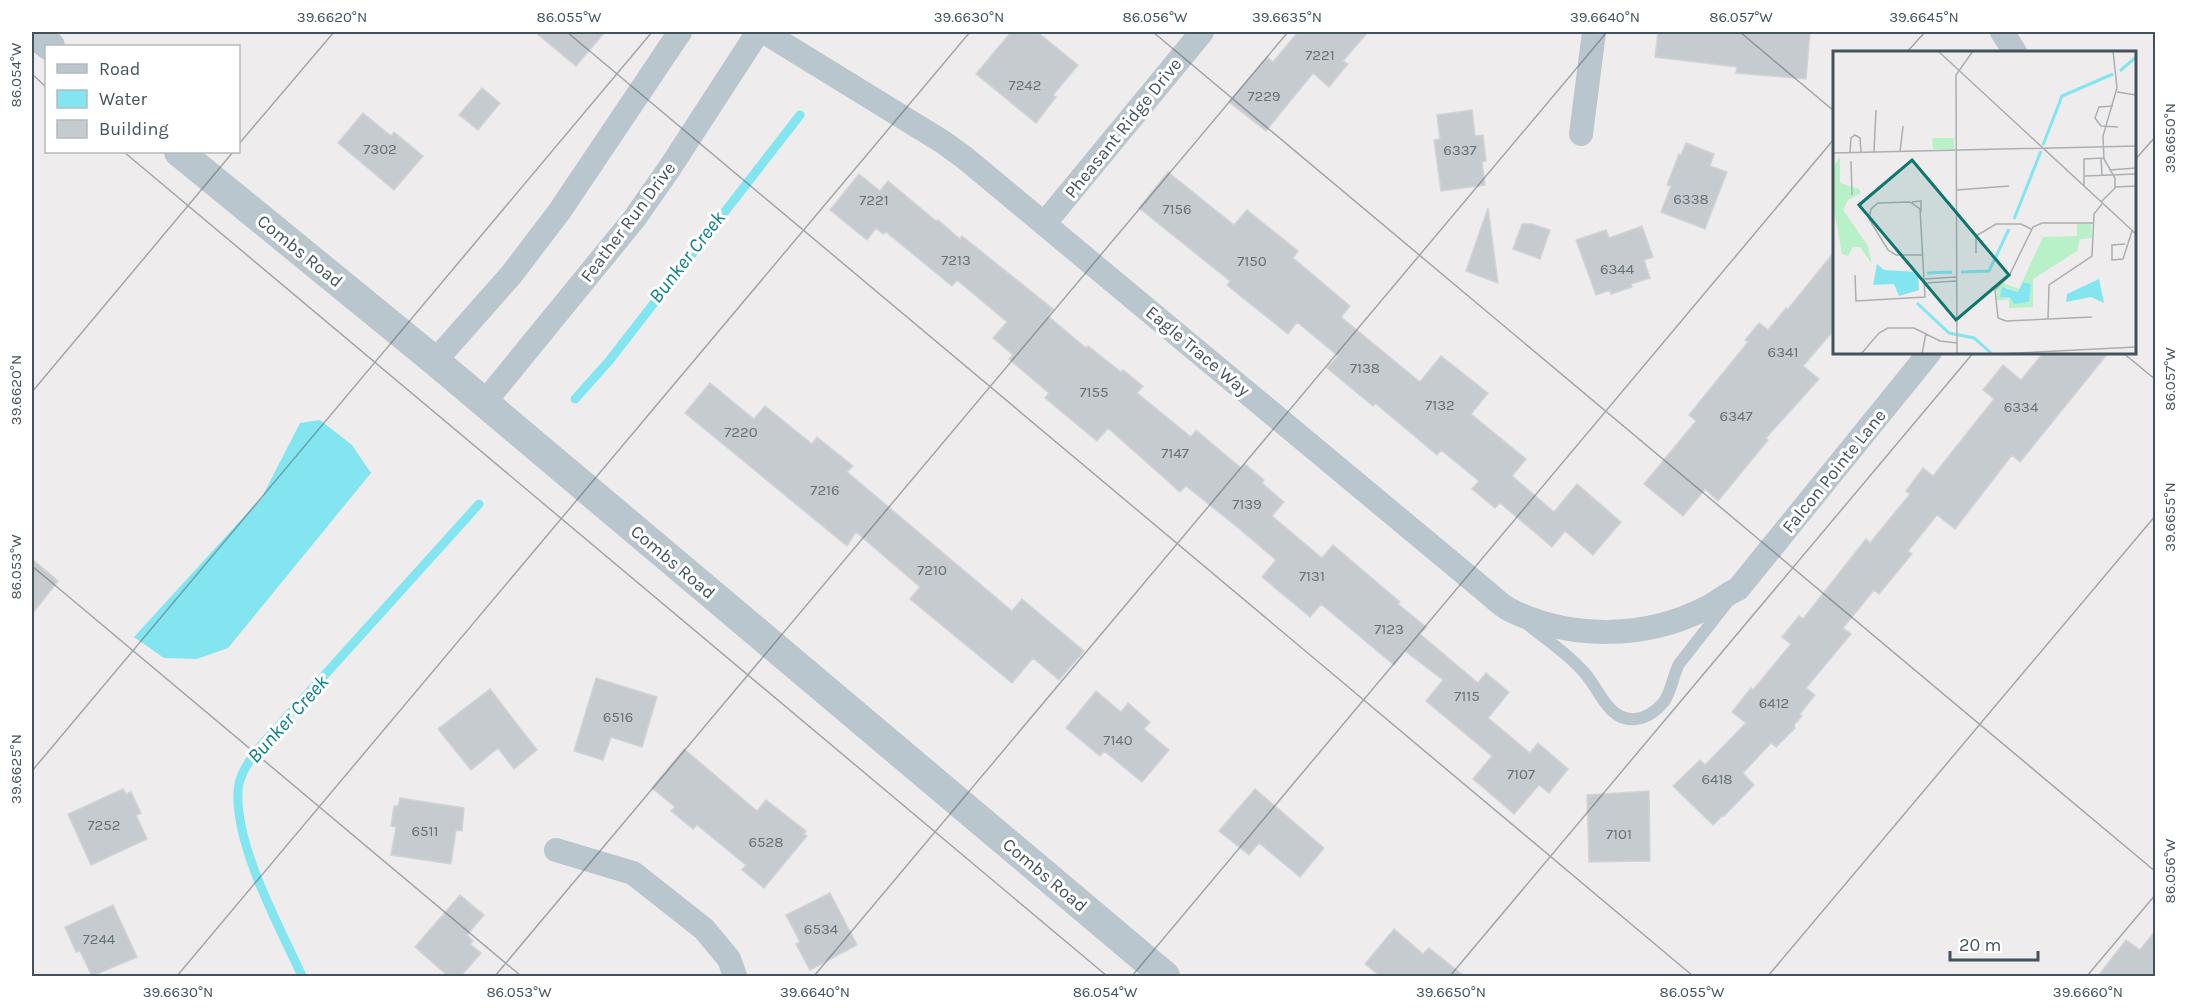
<svg xmlns="http://www.w3.org/2000/svg" width="2187" height="1008" font-family="Karla,sans-serif">
  <style>
    .water { fill: #83e5ef }
    .lines { fill: none; stroke-linecap: round; stroke-linejoin: round }
    .stream { stroke: #83e5ef; stroke-width: 9 }
    .building { fill: #c6cbd0; stroke: #d0d4d9; stroke-width: 1.5 }
    .service { stroke: #bac6cd; stroke-width: 12 }
    .minor { stroke: #bac6cd; stroke-width: 24 }
    .tertiary { stroke: #bac6cd; stroke-width: 30 }
    .ticks { fill: none; stroke: #44535b; stroke-width: 1.5; stroke-opacity: 0.45 }
    .labels { text-anchor: middle; dominant-baseline: central; stroke-width: 6; stroke-linejoin: round; paint-order: stroke }
    .number-label { font-size: 15px; fill: #647178 }
    .street-label { font-size: 18px; fill: #44535b; stroke: #fff }
    .water-label { font-size: 20px; font-style: italic; fill: #09818c; stroke: #fff }
    .inset-river { fill: none; stroke: #83e5ef; stroke-width: 3 }
    .inset-road { fill: none; stroke: #abafb3; stroke-width: 1.5 }
    .view { fill: #0f766e; fill-opacity: 0.15; stroke: #0f766e; stroke-width: 3 }
    .inset-edge { fill: none; stroke: #44535b; stroke-width: 3 }
    .neatline { fill: none; stroke: #44535b; stroke-width: 2 }
    .ticks-label { font-size: 15px; text-anchor: middle; fill: #44535b }
  </style>
  <rect width="100%" height="100%" fill="#efeced"/>
  <path class="water" d="M320,420L352,445L371,473L228,648L197,659L164,658L134,637L262,497L300,423Z"/>
  <g class="lines">
    <path class="stream" d="M575,399L609,361L800,115
      M302,976C279,926 235,846 238,791C239,775 248,763 257,750L479,504"/>
  </g>
  <path class="building" d="M535,32H605L576,66Z
    M1011,32H1037L1078,65L1053,95L1056,97L1036,123L976,74Z
    M1298,32H1368L1343,61L1348,64L1329,87L1313,73L1266,131L1229,102L1267,57L1273,62Z
    M1658,32H1810L1806,79L1736,73L1737,67L1655,57Z
    M482,88L500,103L478,130L459,115Z
    M1472,110L1475,136L1483,135L1486,161L1482,162L1485,185L1441,191L1434,140L1440,139L1437,115Z
    M363,113L391,136L394,132L423,156L394,190L338,143Z
    M1686,143L1714,154L1710,166L1727,172L1705,229L1661,212L1671,186L1667,185L1679,154L1681,155Z
    M1168,172L1234,225L1247,210L1298,251L1293,258L1350,306L1341,317L1420,382L1441,356L1488,393L1471,414L1526,459L1512,476L1554,512L1577,484L1621,522L1593,555L1565,531L1552,547L1500,503L1495,508L1472,489L1479,481L1441,450L1437,455L1375,403L1373,406L1327,368L1338,356L1297,322L1288,334L1227,285L1230,281L1139,208Z
    M859,174L880,191L888,181L936,221L938,220L960,239L962,236L1053,309L1048,316L1086,348L1088,346L1121,372L1123,370L1143,386L1137,393L1191,437L1196,430L1241,468L1245,464L1264,480L1262,483L1284,502L1272,516L1322,558L1333,545L1400,602L1398,604L1426,627L1420,634L1478,683L1486,673L1509,692L1488,718L1530,753L1538,743L1568,769L1549,793L1539,785L1514,814L1473,779L1492,756L1426,701L1443,680L1405,651L1394,665L1321,604L1310,617L1262,577L1276,560L1236,526L1186,486L1180,492L1108,428L1097,441L1045,398L1049,393L1009,359L1013,355L993,338L1007,322L957,280L952,286L886,232L883,234L876,228L867,240L830,210Z
    M1488,208L1498,283L1466,271Z
    M1522,224H1532L1550,230L1540,259L1513,249Z
    M1642,226L1653,257L1644,260L1650,278L1631,284L1632,287L1611,294L1610,290L1596,295L1576,240L1606,230L1609,238Z
    M1834,252V330L1803,366L1819,379L1766,438L1768,440L1718,501L1705,489L1683,516L1644,484L1696,421L1689,415L1748,342L1745,340L1759,323L1768,330L1786,308L1788,309Z
    M2044,352H2109L2020,462L2012,455L1955,529L1937,515L1908,551L1912,554L1879,594L1874,590L1843,628L1851,634L1806,688L1815,695L1800,714L1802,716L1794,725L1795,728L1776,747L1771,743L1743,773L1754,785L1724,816L1723,815L1713,825L1673,786L1700,760L1705,765L1746,723L1732,712L1751,688L1753,690L1791,644L1782,637L1799,616L1803,619L1866,539L1870,543L1910,494L1906,491L1923,468L1933,476L1994,399L1983,390L2003,365L2021,380Z
    M710,383L754,419L765,406L812,444L817,437L853,466L847,472L1012,611L1022,599L1084,651L1059,680L1033,658L1012,683L910,599L920,587L856,532L847,546L685,413Z
    M32,559L58,581L32,614Z
    M596,678L657,697L642,747L611,737L603,760L574,751Z
    M490,689L537,750L514,769L498,748L471,770L438,729Z
    M1096,691L1121,712L1128,703L1150,722L1144,729L1169,750L1142,782L1104,751L1100,756L1066,728Z
    M684,749L757,811L766,800L806,831L804,834L807,836L764,888L742,870L746,865L697,825L693,829L671,811L675,807L652,788Z
    M123,789L126,794L131,792L141,813L136,815L147,839L91,865L68,814Z
    M1255,789L1324,848L1300,877L1259,843L1249,855L1219,831Z
    M1649,791L1650,861L1589,862L1587,795Z
    M400,798L464,808L462,831L456,830L451,864L391,855L396,827L391,826L394,806H398Z
    M830,893L857,945L810,970L796,944L800,942L786,915Z
    M460,895L484,915L467,935L473,941L470,944L481,953L461,976H448L415,947Z
    M113,905L137,957L92,976L80,951L76,952L65,927Z
    M1394,929L1423,954L1429,948L1464,976H1380L1365,964Z
    M2156,930V976H2098L2126,940L2140,950Z"/>
  <g class="lines">
    <path class="service" d="M1526,623C1544,638 1564,651 1580,668C1592,679 1597,693 1607,705C1624,727 1647,721 1663,703C1671,694 1673,675 1679,664L1726,604"/>
    <path class="minor" d="M764,32L943,142L965,158L1488,593C1495,599 1502,606 1510,610C1571,640 1646,639 1706,608C1717,603 1726,594 1738,589L1930,352
      M2002,32L2015,52
      M1581,134L1594,32
      M1044,224L1202,32
      M435,361L511,275L559,212L680,32
      M484,403L634,219L669,169L758,32
      M556,850L633,873L704,929L729,959L735,976"/>
    <path class="tertiary" d="M32,32L50,46
      M179,152L435,361L1165,976"/>
  </g>
  <path class="ticks" d="M567,32L1693,976M1153,32L2156,872M1740,32L1834,111M1907,52L1925,32M32,74L46,87M238,145L334,32M124,152L1107,976M2134,161L2156,136M2122,352L2156,380M32,392L233,152M32,566L521,976M32,771L652,32M177,976L970,32M495,976L1288,32M814,976L1607,32M1132,976L1834,139M1450,976L1974,352M1768,976L2156,515M2087,976L2156,894"/>
  <g class="labels">
    <g class="number-label">
      <text x="1320" y="55">7221</text>
      <text x="1025" y="85">7242</text>
      <text x="1264" y="96">7229</text>
      <text x="380" y="149">7302</text>
      <text x="1460" y="150">6337</text>
      <text x="1691" y="199">6338</text>
      <text x="874" y="200">7221</text>
      <text x="1177" y="209">7156</text>
      <text x="956" y="260">7213</text>
      <text x="1252" y="261">7150</text>
      <text x="1617" y="269">6344</text>
      <text x="1783" y="352">6341</text>
      <text x="1365" y="368">7138</text>
      <text x="1094" y="392">7155</text>
      <text x="1440" y="405">7132</text>
      <text x="2021" y="407">6334</text>
      <text x="1736" y="416">6347</text>
      <text x="741" y="432">7220</text>
      <text x="1175" y="453">7147</text>
      <text x="825" y="490">7216</text>
      <text x="1247" y="504">7139</text>
      <text x="932" y="570">7210</text>
      <text x="1312" y="576">7131</text>
      <text x="1389" y="629">7123</text>
      <text x="1467" y="696">7115</text>
      <text x="1774" y="703">6412</text>
      <text x="618" y="717">6516</text>
      <text x="1118" y="740">7140</text>
      <text x="1521" y="774">7107</text>
      <text x="1717" y="779">6418</text>
      <text x="104" y="825">7252</text>
      <text x="425" y="831">6511</text>
      <text x="1619" y="834">7101</text>
      <text x="766" y="842">6528</text>
      <text x="821" y="929">6534</text>
      <text x="99" y="939">7244</text>
    </g>
    <g class="street-label">
      <text transform="translate(1123 128) rotate(-51)">Pheasant Ridge Drive</text>
      <text transform="translate(628 222) rotate(-53)">Feather Run Drive</text>
      <text transform="translate(300 251) rotate(39)">Combs Road</text>
      <text transform="translate(1198 351) rotate(40)">Eagle Trace Way</text>
      <text transform="translate(1834 471) rotate(-51)">Falcon Pointe Lane</text>
      <text transform="translate(673 562) rotate(40)">Combs Road</text>
      <text transform="translate(1045 875) rotate(40)">Combs Road</text>
    </g>
    <g class="water-label">
      <text transform="translate(687 257) rotate(-52)">Bunker Creek</text>
      <text transform="translate(288 719) rotate(-48)">Bunker Creek</text>
    </g>
  </g>
  <g transform="translate(1833 51)">
    <rect width="303" height="303" fill="#efeced"/>
    <path d="M99,87H121V98H100ZM7,105V132L26,138L28,142L15,149L10,159L35,195L39,213L27,196H20L15,205L9,203L0,153V117ZM244,173H258L259,187L247,188L244,200L200,228V256L176,257V249H163L164,238L170,232L186,238L210,186L244,185ZM191,231L198,233L196,252L170,247L173,236L185,241Z" fill="#b8f0c7" fill-rule="evenodd"/>
    <path d="M44,213L51,219L85,221L86,239L66,245L61,233L40,234ZM266,228L271,252L258,246L233,251L234,243ZM190,231L198,233L196,251L181,253L177,247L167,246L169,236L185,241Z" fill="#83e5ef"/>
    <path class="inset-river" d="M287,20L303,6M210,94L229,45L280,23M181,168L208,100M128,221L156,220L176,178M94,222L119,221M84,252L116,282L141,287L158,302"/>
    <path class="inset-road" d="M105,0L303,183M284,41L303,44M280,55L266,56L262,67L268,75L285,76M41,101L43,59M67,101L70,75M0,102L303,95M17,102L18,87L22,84L27,87L28,101M268,107L269,125M18,110L19,144M276,119L303,117M252,125L303,123M251,134V108L271,107M282,136L303,135M123,139L176,135M79,151L88,150V161M268,151L282,137V127L271,108L270,85L284,37L280,0M292,193L279,194V209L290,208L299,180M143,202V185L163,173H188L198,178M22,224L23,250L92,246L87,158L77,151L45,152L38,158L36,168L55,199L63,204H89M92,228L123,226M92,232L123,230M165,267L162,239L176,225L200,176L209,172H261M165,267L173,270L259,266M215,269L216,234L259,205L261,163L269,153M28,303L46,282L55,277H81L107,290L124,292M89,303L93,282M124,303L123,24L140,0M165,303L303,296"/>
    <path class="view" d="M79,109L176,224L123,269L26,154Z"/>
    <rect width="303" height="303" class="inset-edge"/>
  </g>
  <rect width="2187" height="1008" fill="none" stroke="#ffffff" stroke-width="66"/>
  <rect x="45" y="45" width="195" height="108" fill="#ffffff" stroke="#b4babd" stroke-width="1.5"/>
  <rect x="57" y="64" width="30" height="9" fill="#bac6cd" stroke="#b4babd" stroke-width="1.5"/>
  <text x="99" y="75" font-size="18" fill="#44535b">Road</text>
  <rect x="57" y="90" width="30" height="18" fill="#83e5ef" stroke="#b4babd" stroke-width="1.5"/>
  <text x="99" y="105" font-size="18" fill="#44535b">Water</text>
  <rect x="57" y="120" width="30" height="18" fill="#c6cbd0" stroke="#b4babd" stroke-width="1.5"/>
  <text x="99" y="135" font-size="18" fill="#44535b">Building</text>
  <path d="M1950 951v9h88v-9" fill="none" stroke="#44535b" stroke-width="3"/>
  <text x="1959" y="951" font-size="18" fill="#44535b" stroke="#ffffff" stroke-width="4.5" paint-order="stroke">20 m</text>
  <rect x="33" y="33" width="2121" height="942" class="neatline"/>
  <g class="ticks-label">
    <text x="332" y="22">39.6620°N</text>
    <text x="569" y="22">86.055°W</text>
    <text x="969" y="22">39.6630°N</text>
    <text x="1155" y="22">86.056°W</text>
    <text x="1287" y="22">39.6635°N</text>
    <text x="1605" y="22">39.6640°N</text>
    <text x="1741" y="22">86.057°W</text>
    <text x="1924" y="22">39.6645°N</text>
    <text transform="translate(16 75) rotate(-90)" y="5">86.054°W</text>
    <text transform="translate(2170 138) rotate(-90)" y="5">39.6650°N</text>
    <text transform="translate(2170 379) rotate(-90)" y="5">86.057°W</text>
    <text transform="translate(16 390) rotate(-90)" y="5">39.6620°N</text>
    <text transform="translate(2170 517) rotate(-90)" y="5">39.6655°N</text>
    <text transform="translate(16 567) rotate(-90)" y="5">86.053°W</text>
    <text transform="translate(16 769) rotate(-90)" y="5">39.6625°N</text>
    <text transform="translate(2170 871) rotate(-90)" y="5">86.056°W</text>
    <text x="178" y="997">39.6630°N</text>
    <text x="519" y="997">86.053°W</text>
    <text x="815" y="997">39.6640°N</text>
    <text x="1105" y="997">86.054°W</text>
    <text x="1451" y="997">39.6650°N</text>
    <text x="1692" y="997">86.055°W</text>
    <text x="2088" y="997">39.6660°N</text>
  </g>
</svg>
